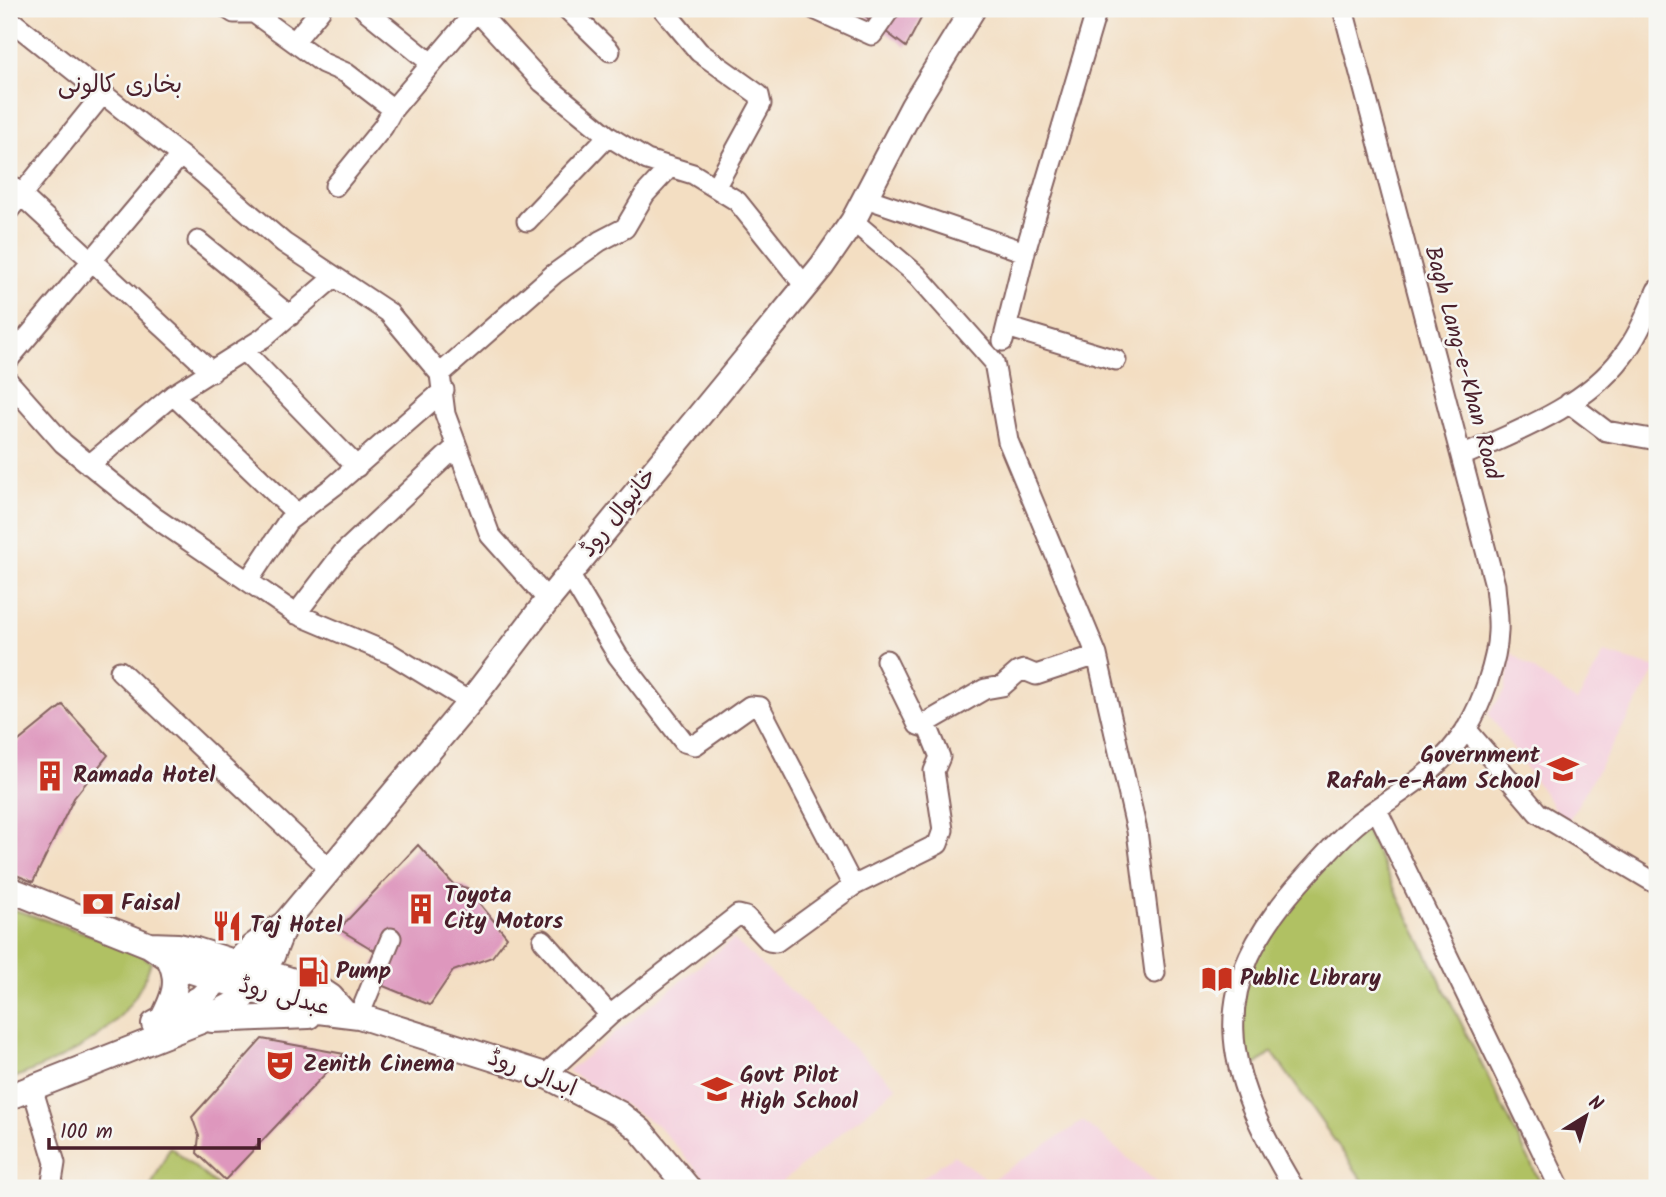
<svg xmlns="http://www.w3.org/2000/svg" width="1666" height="1197" font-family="Kalam,'Playpen Sans Arabic',sans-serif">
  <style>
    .built { fill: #f4cfdd }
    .green { fill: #b0c164; stroke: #7d7048; stroke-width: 2 }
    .building { fill: #de97bd }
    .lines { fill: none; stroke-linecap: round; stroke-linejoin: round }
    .minor-casing { stroke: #856260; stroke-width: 23 }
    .major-casing { stroke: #856260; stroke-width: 28 }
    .minor { stroke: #fff; stroke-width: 19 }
    .major { stroke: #fff; stroke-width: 24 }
    .labels { text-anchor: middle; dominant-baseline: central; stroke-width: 5; stroke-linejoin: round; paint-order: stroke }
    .street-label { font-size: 23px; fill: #4a1f2b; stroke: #f6f6f2 }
    .poi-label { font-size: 23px; font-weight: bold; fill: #4a1f2b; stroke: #f6f6f2; text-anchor: start }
    .neighbourhood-label { font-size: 24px; fill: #4a1f2b; stroke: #f6f6f2 }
  </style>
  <rect width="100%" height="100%" fill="#f6f6f2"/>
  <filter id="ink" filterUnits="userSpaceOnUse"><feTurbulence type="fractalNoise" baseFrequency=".0143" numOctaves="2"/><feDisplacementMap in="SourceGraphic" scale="14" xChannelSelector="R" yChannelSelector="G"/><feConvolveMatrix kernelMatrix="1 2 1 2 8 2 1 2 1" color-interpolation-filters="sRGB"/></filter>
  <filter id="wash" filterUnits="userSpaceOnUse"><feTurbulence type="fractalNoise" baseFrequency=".00686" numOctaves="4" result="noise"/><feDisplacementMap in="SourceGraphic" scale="28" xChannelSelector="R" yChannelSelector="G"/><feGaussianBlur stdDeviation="1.57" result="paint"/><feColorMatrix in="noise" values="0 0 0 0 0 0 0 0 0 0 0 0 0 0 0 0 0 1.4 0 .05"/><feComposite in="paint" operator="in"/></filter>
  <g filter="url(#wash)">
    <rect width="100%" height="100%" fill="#f3dec2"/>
    <path class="built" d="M1512,653L1577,702L1604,653L1657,668L1566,825L1488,713L1505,691Z
      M733,939L897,1087L775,1188H713L657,1125L568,1071Z
      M1083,1121L1164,1188H908L954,1155L989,1181Z"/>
    <path class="green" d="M1361,821L1543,1188H1368L1272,1052L1242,1076L1234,1042L1247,956Z
      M9,908L134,949L151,962C128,1033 73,1054 9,1080Z
      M170,1147L220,1188H150Z"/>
    <g id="blocks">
      <path class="building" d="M856,9H926L906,47Z
        M63,705L108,755L74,798L33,882L9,872V749Z
        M418,845L454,885L467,888L507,937L492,957L453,971L430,1005L366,979L380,954L339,929Z
        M262,1039L344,1054L225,1180L197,1153L199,1136L192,1117Z"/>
    </g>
  </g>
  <g filter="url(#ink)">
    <use href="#blocks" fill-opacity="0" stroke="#856260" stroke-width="2"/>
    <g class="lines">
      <g class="minor-casing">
        <path id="minor" d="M228,9L234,13H254L323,63L346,73L393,109
          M364,9L431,63
          M475,9L542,82L608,136L647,160L693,174L737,201L805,286
          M567,9L610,51
          M663,9L699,52L759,95L761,104L716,186
          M814,9L872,35L890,9
          M9,19L200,171L284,243L388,312L440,374L445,414L490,535L548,600
          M294,42L321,9
          M9,184L212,372
          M335,186L383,127L393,109L478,9
          M866,198L1025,252
          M9,210L102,95
          M527,221L608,136
          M853,221L917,275L994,362L1008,441L1097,655L1137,831L1155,973
          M198,241L290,316
          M1007,327L1116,360
          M1003,341L1025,252L1097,9
          M244,351L357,467
          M9,359L180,156
          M440,374L554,274L600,241L625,228L645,194L669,168
          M9,382L63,443L154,517L296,614L391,654L470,702
          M173,395L297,514
          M1569,403L1606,431L1657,440
          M1462,456C1516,432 1586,406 1622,357C1638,337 1647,313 1657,290
          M89,465L173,395L263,338L333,278
          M569,574L618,656L684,742L695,745L750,706L760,707L853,886
          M248,581L288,521L334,486L444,390
          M296,614L342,554L457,446
          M886,660L918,725L921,726L985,689L1002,686L1018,672L1024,670L1036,675L1097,655
          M120,671L329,868
          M1466,729L1538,813L1657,884
          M1377,810L1560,1188
          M543,940L610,1015
          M359,1016L391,938
          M545,1075L610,1015L738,915L746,917L769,941L776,942L853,886L938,844L943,830L934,771L940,757L926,723
          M32,1087L55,1163L51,1188
          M1294,1188C1222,1068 1202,989 1304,878C1322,858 1339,838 1360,821C1401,790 1438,774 1467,728C1482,703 1497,662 1498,632C1499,617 1496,600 1495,585L1343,9"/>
      </g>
      <g class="major-casing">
        <path id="major" d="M9,889L149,945L185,969L318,1011L359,1016L545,1075L620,1114L640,1130L688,1188
          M150,945L178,946L196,950L319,989L331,997L344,1012
          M162,1020C173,999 181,982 169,959
          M212,1020L309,1016
          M154,1024L200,998L253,946L285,923
          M9,1097L201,1021L240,1001L272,956L285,923L470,702L548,600L822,266L853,221L913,106L973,9"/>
      </g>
      <use href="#minor" class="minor"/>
      <use href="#major" class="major"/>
    </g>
  </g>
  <defs>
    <g id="university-bare" transform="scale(2.415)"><path d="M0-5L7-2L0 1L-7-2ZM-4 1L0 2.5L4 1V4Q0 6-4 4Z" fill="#c8321e" stroke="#f6f6f2" stroke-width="2.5" paint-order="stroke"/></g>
    <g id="building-bare" transform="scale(2.415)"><path d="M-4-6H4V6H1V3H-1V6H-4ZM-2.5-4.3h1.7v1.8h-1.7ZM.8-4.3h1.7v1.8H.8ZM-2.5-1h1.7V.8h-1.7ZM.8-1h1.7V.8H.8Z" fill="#c8321e" stroke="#f6f6f2" stroke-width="2.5" paint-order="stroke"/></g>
    <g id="bank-bare" transform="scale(2.415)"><path d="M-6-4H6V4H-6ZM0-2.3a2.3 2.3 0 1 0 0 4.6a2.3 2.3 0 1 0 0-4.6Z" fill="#c8321e" stroke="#f6f6f2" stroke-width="2.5" paint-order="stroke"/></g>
    <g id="restaurant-bare" transform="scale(2.415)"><path d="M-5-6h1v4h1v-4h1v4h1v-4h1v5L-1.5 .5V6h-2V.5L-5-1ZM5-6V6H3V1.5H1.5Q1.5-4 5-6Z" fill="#c8321e" stroke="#f6f6f2" stroke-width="2.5" paint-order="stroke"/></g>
    <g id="fuel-bare" transform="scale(2.415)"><path d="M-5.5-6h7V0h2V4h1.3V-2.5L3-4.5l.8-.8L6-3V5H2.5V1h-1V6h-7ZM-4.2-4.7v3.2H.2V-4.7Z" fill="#c8321e" stroke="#f6f6f2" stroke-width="2.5" paint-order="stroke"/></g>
    <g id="library-bare" transform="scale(2.415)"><path d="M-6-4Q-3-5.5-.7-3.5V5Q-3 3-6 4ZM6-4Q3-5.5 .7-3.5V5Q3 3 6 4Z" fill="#c8321e" stroke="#f6f6f2" stroke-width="2.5" paint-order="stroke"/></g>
    <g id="theatre-bare" transform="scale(2.415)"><path d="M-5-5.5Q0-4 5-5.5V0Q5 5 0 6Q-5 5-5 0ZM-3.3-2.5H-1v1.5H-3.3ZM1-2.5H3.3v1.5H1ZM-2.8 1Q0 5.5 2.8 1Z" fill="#c8321e" stroke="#f6f6f2" stroke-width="2.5" paint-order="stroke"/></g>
    <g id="school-bare" transform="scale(2.415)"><path d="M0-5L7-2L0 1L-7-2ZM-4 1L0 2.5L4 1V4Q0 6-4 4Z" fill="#c8321e" stroke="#f6f6f2" stroke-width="2.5" paint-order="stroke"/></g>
  </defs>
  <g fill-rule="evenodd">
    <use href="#university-bare" x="1563" y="769"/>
    <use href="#building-bare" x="50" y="776"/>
    <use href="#bank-bare" x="98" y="904"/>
    <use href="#building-bare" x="421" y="909"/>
    <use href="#restaurant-bare" x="227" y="926"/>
    <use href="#fuel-bare" x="313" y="972"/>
    <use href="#library-bare" x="1217" y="979"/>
    <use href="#theatre-bare" x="280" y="1065"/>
    <use href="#school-bare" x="717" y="1089"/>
  </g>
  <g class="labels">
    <g class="street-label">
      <text transform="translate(1462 363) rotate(75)">Bagh Lang-e-Khan Road</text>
      <text transform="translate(619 513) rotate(-51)">خانیوال روڈ</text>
      <text transform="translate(284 997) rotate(15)">عبدلی روڈ</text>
      <text transform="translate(532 1074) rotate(21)">ابدالی روڈ</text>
    </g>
    <g class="poi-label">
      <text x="1540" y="756" text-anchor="end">Government<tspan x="1540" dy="26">Rafah-e-Aam School</tspan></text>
      <text x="73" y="776">Ramada Hotel</text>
      <text x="444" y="896">Toyota<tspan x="444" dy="26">City Motors</tspan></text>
      <text x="121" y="904">Faisal</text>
      <text x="250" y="926">Taj Hotel</text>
      <text x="336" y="972">Pump</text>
      <text x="1240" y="979">Public Library</text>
      <text x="303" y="1065">Zenith Cinema</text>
      <text x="740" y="1076">Govt Pilot<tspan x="740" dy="26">High School</tspan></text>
    </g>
    <g class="neighbourhood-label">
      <text x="120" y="85">بخاری کالونی</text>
    </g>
  </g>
  <rect width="1666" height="1197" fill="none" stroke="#f6f6f2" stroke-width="35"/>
  <g transform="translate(1586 1116) rotate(37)" stroke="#f6f6f2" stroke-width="5" paint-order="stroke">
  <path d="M0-5L12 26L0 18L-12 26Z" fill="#4a1f2b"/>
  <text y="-10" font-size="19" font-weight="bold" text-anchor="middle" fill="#4a1f2b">N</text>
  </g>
  <path d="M49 1138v10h210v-10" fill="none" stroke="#4a1f2b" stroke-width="3.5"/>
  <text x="60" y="1138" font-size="21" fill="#4a1f2b" stroke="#f6f6f2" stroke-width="5" paint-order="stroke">100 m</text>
</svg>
